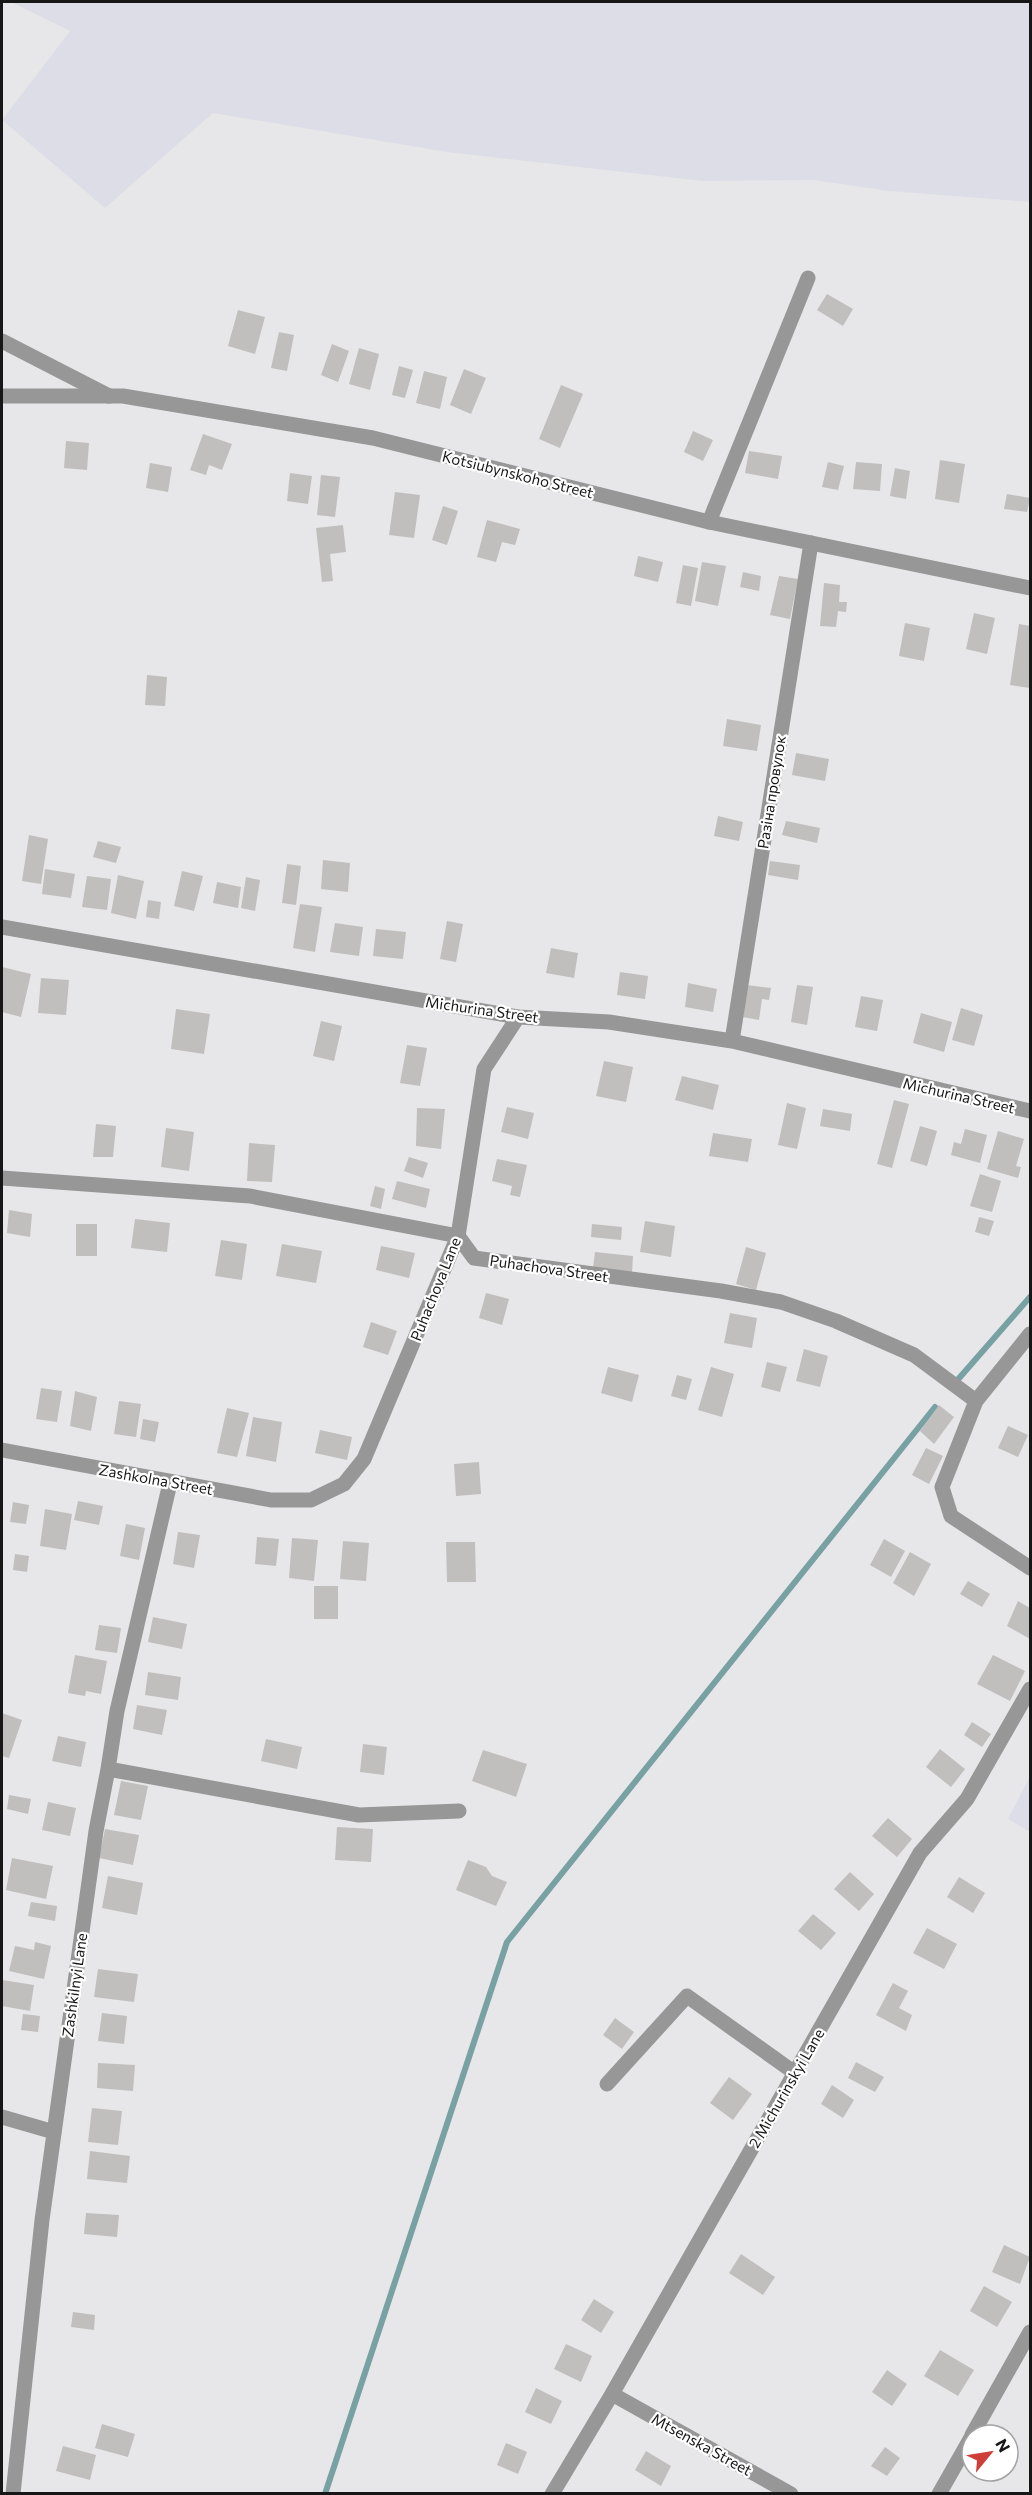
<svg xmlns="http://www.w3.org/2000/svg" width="1032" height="2495" font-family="Commissioner,sans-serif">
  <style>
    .built { fill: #dddde7 }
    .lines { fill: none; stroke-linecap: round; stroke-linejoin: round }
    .stream { stroke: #78a1a3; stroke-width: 6 }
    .building { fill: #c1bfbd }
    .minor { stroke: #989797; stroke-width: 15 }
    .tertiary { stroke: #989797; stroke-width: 15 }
    .labels { text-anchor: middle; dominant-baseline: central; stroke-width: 4.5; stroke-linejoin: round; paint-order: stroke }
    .street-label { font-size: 15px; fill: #171718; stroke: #fff }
  </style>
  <rect width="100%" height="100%" fill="#e7e7e9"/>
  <path class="built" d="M11,2H1030V202L889,191L813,180L703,181L447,152L213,113L105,208L2,120L70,31Z
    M1030,1776V1832L1008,1819Z"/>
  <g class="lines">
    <path class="stream" d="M954,1384L1030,1297
      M325,2494L507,1942L935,1407"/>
  </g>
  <path class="building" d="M827,294L853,309L843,326L817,310Z
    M238,310L265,317L255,354L228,346Z
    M279,332L294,335L287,371L271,368Z
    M332,344L349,351L338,382L321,375Z
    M359,348L379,354L370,390L349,384Z
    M399,366L413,370L405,398L392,395Z
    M464,369L486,378L471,414L450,405Z
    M424,371L447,377L440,409L416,403Z
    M561,385L583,394L560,448L539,439Z
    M693,431L713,440L703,461L684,452Z
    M203,434L232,444L222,470L209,465L206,475L190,470Z
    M66,441L89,443L87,470L64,468Z
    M749,451L782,456L778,479L745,473Z
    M940,460L965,464L959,503L935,499Z
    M828,462L844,466L838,490L822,487Z
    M856,462L882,464L880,491L853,489Z
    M150,463L172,467L168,492L146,488Z
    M895,468L910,471L906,499L890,496Z
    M290,473L312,476L308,504L287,501Z
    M321,475L340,477L335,517L317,515Z
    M395,492L420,495L414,538L389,535Z
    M1007,494L1030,498L1027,512L1004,509Z
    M443,506L458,511L447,545L432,540Z
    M487,520L520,529L515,545L502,542L496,562L477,557Z
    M343,525L346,552L330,554L333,581L322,582L316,528Z
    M638,556L663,562L658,582L634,576Z
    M702,562L726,566L718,606L695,601Z
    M683,565L698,568L691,606L676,603Z
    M743,572L761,576L759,591L740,587Z
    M779,576L798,579L790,619L770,615Z
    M824,583L840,585L839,602H847L846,612L838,611L836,627L820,626Z
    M974,613L995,618L987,654L966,649Z
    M905,623L930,628L924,661L899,656Z
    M1019,624L1030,626V688L1010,685Z
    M147,675L167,677L165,706L145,705Z
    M727,719L761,725L757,751L723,746Z
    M796,753L829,759L825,781L792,775Z
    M718,816L743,822L739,841L714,836Z
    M786,821L820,828L817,843L782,835Z
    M29,835L48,839L41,884L22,881Z
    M98,841L121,847L116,863L93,857Z
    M323,860L350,863L348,892L321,889Z
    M770,861L800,865L798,880L768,875Z
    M287,864L301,866L296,905L282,903Z
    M45,869L75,874L71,898L42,894Z
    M182,871L203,876L194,911L174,906Z
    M118,875L144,881L136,919L111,913Z
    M87,876L111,879L107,910L82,907Z
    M246,877L260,880L255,911L241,908Z
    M217,882L241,887L238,908L213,903Z
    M148,900L161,902L159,919L146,917Z
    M300,904L322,907L315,952L293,948Z
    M447,921L463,924L456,962L440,959Z
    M335,923L363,927L359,956L330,952Z
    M376,929L406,932L403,959L373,956Z
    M551,948L578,953L574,978L546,973Z
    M2,967L31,974L21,1017L2,1012Z
    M620,972L648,976L645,999L617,995Z
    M41,978L69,980L66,1015L38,1013Z
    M688,983L717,989L713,1012L685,1007Z
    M747,985L771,988L769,1000L762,999L759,1020L743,1017Z
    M797,985L813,987L807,1025L791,1022Z
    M861,996L883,1000L877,1031L855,1027Z
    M961,1008L983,1015L974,1046L952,1040Z
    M176,1009L210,1014L204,1054L171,1049Z
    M921,1013L952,1022L944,1052L913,1043Z
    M321,1021L342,1026L334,1061L313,1056Z
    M407,1045L427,1048L420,1086L400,1083Z
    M604,1061L633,1067L626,1102L596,1096Z
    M682,1076L719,1085L713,1110L675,1100Z
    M894,1100L909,1104L892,1168L877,1164Z
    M787,1103L806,1108L797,1149L778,1145Z
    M507,1107L534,1113L528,1139L501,1132Z
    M417,1108L445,1109L441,1149L416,1146Z
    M823,1109L852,1114L850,1131L820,1126Z
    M96,1124L116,1126L113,1157H93Z
    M920,1126L937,1131L927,1166L910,1161Z
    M166,1128L194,1132L189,1171L161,1167Z
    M965,1129L987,1135L980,1163L951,1155L954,1142L961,1144Z
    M998,1131L1024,1139L1016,1166L1021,1167L1018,1178L987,1169Z
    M713,1133L752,1139L748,1162L709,1156Z
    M249,1143L275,1145L272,1182L247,1181Z
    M409,1157L428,1163L423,1178L404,1171Z
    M497,1159L527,1165L520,1197L510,1195L512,1186L492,1181Z
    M980,1174L1001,1181L992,1212L970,1206Z
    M397,1181L430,1189L426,1208L392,1199Z
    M375,1186L385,1189L381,1209L370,1206Z
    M9,1210L32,1214L30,1237L7,1233Z
    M979,1217L994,1221L989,1236L975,1232Z
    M135,1219L170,1223L167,1252L131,1248Z
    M645,1221L675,1226L671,1257L640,1252Z
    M76,1224H97V1256H76Z
    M592,1224L622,1227L621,1240L591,1237Z
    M221,1240L247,1244L242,1280L215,1276Z
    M282,1244L322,1251L316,1283L276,1276Z
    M381,1246L415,1253L409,1278L376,1270Z
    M746,1247L766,1253L756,1290L736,1284Z
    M595,1252L633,1256L632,1273L593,1268Z
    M486,1293L509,1299L502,1325L479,1318Z
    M730,1313L757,1318L752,1348L724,1343Z
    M371,1322L397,1331L388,1355L363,1347Z
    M804,1349L828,1356L820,1387L796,1381Z
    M767,1362L787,1367L780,1392L761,1387Z
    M608,1367L639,1375L632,1402L601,1393Z
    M711,1367L734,1374L722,1417L698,1410Z
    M677,1375L692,1379L686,1400L671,1396Z
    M41,1388L62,1391L57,1422L36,1419Z
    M75,1391L97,1397L91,1431L70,1426Z
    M119,1401L141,1404L136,1437L114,1434Z
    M939,1405L954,1417L934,1444L920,1431Z
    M227,1408L249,1413L237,1457L217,1453Z
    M253,1417L282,1422L276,1462L246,1456Z
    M143,1419L159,1422L155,1442L140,1439Z
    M1008,1426L1028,1435L1018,1457L998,1448Z
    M320,1430L352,1437L347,1460L315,1453Z
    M926,1448L943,1456L929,1484L912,1475Z
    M479,1462L481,1494L456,1496L454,1464Z
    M78,1501L103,1506L99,1525L74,1520Z
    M13,1502L29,1505L26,1524L10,1522Z
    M45,1509L72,1514L66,1550L40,1546Z
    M126,1524L145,1528L139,1560L120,1556Z
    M178,1532L200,1535L194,1568L173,1564Z
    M257,1537L279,1539L276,1566L255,1564Z
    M292,1538L318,1540L314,1581L289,1578Z
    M884,1539L905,1551L891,1577L870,1565Z
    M343,1541L369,1543L366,1581L340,1579Z
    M446,1542H475L476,1582H447Z
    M910,1552L931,1564L914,1596L893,1583Z
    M15,1554L29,1556L27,1572L13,1570Z
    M968,1581L990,1594L982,1607L960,1594Z
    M314,1586H338V1619H314Z
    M1018,1601L1030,1608V1639L1007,1626Z
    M153,1617L187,1624L182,1649L148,1642Z
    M99,1625L121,1628L117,1653L95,1650Z
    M75,1655L107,1661L101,1694L86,1691L85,1696L68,1693Z
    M993,1655L1025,1671L1010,1701L977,1684Z
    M148,1672L181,1677L178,1700L145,1695Z
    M137,1705L167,1710L162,1735L133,1729Z
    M2,1713L22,1720L9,1758L2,1756Z
    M972,1722L991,1734L982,1747L964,1735Z
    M58,1736L86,1742L81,1767L52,1761Z
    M266,1739L302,1747L297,1769L261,1761Z
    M363,1744L387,1747L384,1775L360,1772Z
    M940,1749L965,1769L951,1787L926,1767Z
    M483,1750L527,1764L516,1797L472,1781Z
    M121,1781L148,1786L141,1820L114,1815Z
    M9,1795L31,1799L28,1814L7,1809Z
    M48,1802L76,1808L70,1836L42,1830Z
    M888,1818L912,1839L897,1857L872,1836Z
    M337,1827L373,1829L371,1862L335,1860Z
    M105,1829L139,1835L133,1865L99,1858Z
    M12,1858L53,1866L46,1899L6,1890Z
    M468,1860L486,1867L492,1876L507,1882L496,1906L456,1890Z
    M850,1872L874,1894L859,1911L834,1889Z
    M108,1876L143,1883L137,1915L102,1908Z
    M959,1877L985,1893L973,1913L947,1897Z
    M31,1902L57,1906L55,1921L28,1916Z
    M813,1914L836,1933L821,1950L798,1931Z
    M927,1928L957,1944L944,1969L913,1953Z
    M35,1942L51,1946L44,1979L9,1971L15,1946L34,1950Z
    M98,1969L138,1974L134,2002L94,1997Z
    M2,1980L34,1985L30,2011L2,2006Z
    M893,1983L908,1991L899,2008L912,2015L906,2031L876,2015Z
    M102,2013L127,2016L124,2044L98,2041Z
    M23,2014L40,2016L38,2032L21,2030Z
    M615,2018L634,2032L622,2049L603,2035Z
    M856,2062L884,2077L875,2092L848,2078Z
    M98,2063L135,2065L133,2091L97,2088Z
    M729,2077L752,2094L733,2120L710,2103Z
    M832,2085L854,2100L843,2118L821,2104Z
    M92,2108L122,2111L118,2145L88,2142Z
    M90,2151L130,2156L127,2183L87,2179Z
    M86,2213L119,2215L117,2237L84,2234Z
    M1004,2245L1030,2257L1020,2284L992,2272Z
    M741,2254L775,2277L763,2295L729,2273Z
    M984,2286L1012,2302L997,2327L970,2311Z
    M594,2299L614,2312L601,2333L581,2320Z
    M73,2312L95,2315L94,2330L71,2327Z
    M566,2344L592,2356L581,2382L554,2369Z
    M940,2350L974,2370L958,2396L924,2376Z
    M887,2370L907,2384L892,2406L872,2392Z
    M536,2388L562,2401L551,2424L525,2412Z
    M102,2424L135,2434L128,2457L95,2448Z
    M506,2443L527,2452L518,2474L497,2465Z
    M63,2446L96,2455L90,2480L56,2471Z
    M885,2447L900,2458L887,2476L871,2466Z
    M646,2451L671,2466L661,2486L635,2470Z"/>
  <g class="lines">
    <path class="minor" d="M2,341L109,396
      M709,522L808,278
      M2,927L518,1017L609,1022L732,1041L1030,1111
      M732,1041L811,543
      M2,1178L250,1196L458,1236L474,1258L721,1291L781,1302L836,1321L914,1355L976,1401
      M1030,1334L976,1401L942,1487L951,1516L1030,1568
      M2,1450L271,1500H311L344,1484L364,1459L458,1236L484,1069L518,1017
      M108,1769L359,1815L459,1811
      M607,2084L687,1996L795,2073
      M2,2117L54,2132
      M612,2394L791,2494
      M972,2435L1030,2332
      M13,2494L42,2220L96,1831L108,1769L117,1711L170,1483
      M552,2494L612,2394L920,1853L967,1799L1030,1689
      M939,2494L972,2436"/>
    <path class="tertiary" d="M2,396H123L373,438L709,522L1030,588"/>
  </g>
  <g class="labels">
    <g class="street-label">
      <text transform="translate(518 474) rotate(14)">Kotsiubynskoho Street</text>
      <text transform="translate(771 792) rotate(-81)">Разіна провулок</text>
      <text transform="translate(482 1009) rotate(8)">Michurina Street</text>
      <text transform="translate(959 1095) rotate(13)">Michurina Street</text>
      <text transform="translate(549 1268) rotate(8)">Puhachova Street</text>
      <text transform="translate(435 1289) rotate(-68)">Puhachova Lane</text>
      <text transform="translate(156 1479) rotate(10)">Zashkolna Street</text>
      <text transform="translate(74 1985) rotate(-82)">Zashkilnyi Lane</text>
      <text transform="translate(786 2088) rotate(-60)">2 Michurinskyi Lane</text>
      <text transform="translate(702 2444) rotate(29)">Mtsenska Street</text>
    </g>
  </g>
  <rect width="1032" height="2495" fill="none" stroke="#171718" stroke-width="6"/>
  <g transform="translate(990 2453) rotate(60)"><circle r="28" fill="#ffffff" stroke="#a2a2a3" stroke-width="1.5"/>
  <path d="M0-4.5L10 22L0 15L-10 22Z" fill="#cd3f38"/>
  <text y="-9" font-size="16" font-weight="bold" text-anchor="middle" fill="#171718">N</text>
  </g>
</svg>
